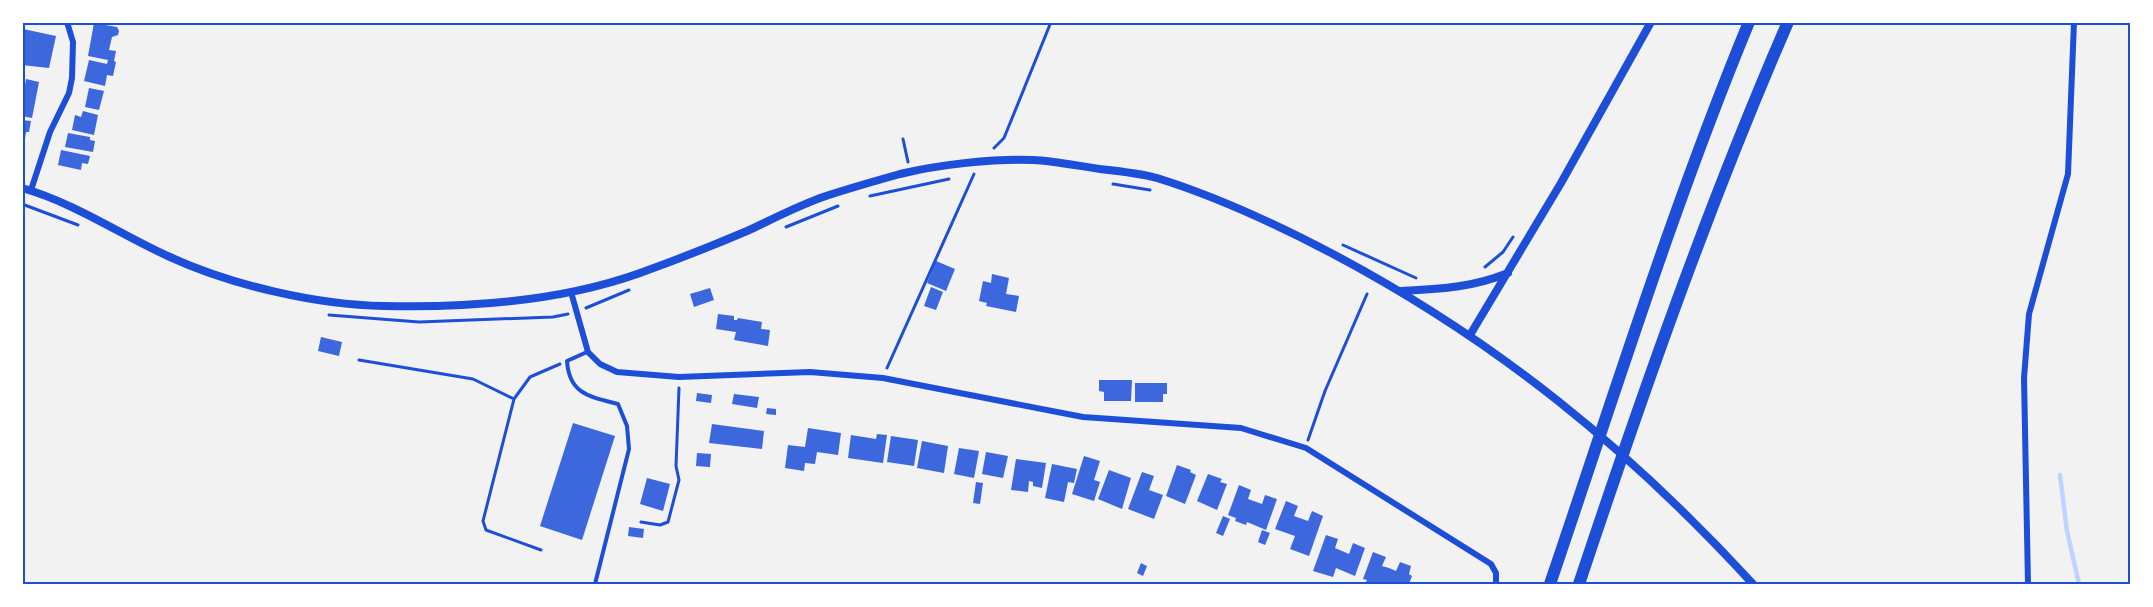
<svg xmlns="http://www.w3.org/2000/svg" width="2153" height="607" font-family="Arial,sans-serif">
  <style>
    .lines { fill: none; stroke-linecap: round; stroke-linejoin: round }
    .stream { stroke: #bfd3fe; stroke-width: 4.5 }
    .building { fill: #3d67dc }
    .path { stroke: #1d4ed8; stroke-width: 3 }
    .service { stroke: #1d4ed8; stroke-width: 4 }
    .minor { stroke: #1d4ed8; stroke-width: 6 }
    .tertiary { stroke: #1d4ed8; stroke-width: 8 }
    .motorway { stroke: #1d4ed8; stroke-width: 12 }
    .neatline { fill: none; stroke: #1d4ed8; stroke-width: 2 }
  </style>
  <rect width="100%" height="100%" fill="#f2f2f2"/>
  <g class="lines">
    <path class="stream" d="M2060,475L2067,531L2079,584"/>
  </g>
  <path class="building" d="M94,23L117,27L119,31L118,35L112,37L109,50L116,51L114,61L116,62L113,76L107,75L105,86L84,81L89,60L107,64L108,60L88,56Z
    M23,29L56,36L49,68L22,65Z
    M26,79L39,82L32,118L22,116V85H25Z
    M89,88L104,91L99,110L85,107Z
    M83,111L98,115L94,135L72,130L75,115L81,117Z
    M22,120L31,121L29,132H26L25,139L22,138Z
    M68,133L90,137V140L95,141L93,152L65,147Z
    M61,150L90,156L88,164L82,163L81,170L58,165Z
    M936,261L955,269L946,291L927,283Z
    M992,274L1009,278L1006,294L1019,296L1016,312L986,306L987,303L979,301L983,281L991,283Z
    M931,287L943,292L936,310L924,306Z
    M710,288L714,300L694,307L690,294Z
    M718,314L734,316V320H737L738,318L762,322L761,329L770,330L768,346L734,340L736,332L716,329Z
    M321,337L342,342L339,356L318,351Z
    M1099,380H1132L1131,401H1104V392L1099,391Z
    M1135,383H1167V394H1163V402H1135Z
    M697,393L712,395L711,403L696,401Z
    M734,394L759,397L757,408L732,404Z
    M767,408L776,409V415L766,414Z
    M573,423L615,436L582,540L540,526Z
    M712,424L764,431L762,449L709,443Z
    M808,428L841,433L838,455L817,452L815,464L805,463L804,471L785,468L788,445L805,447Z
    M877,434L887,435L883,463L848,458L851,435L876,439Z
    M891,436L918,440L914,466L887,462Z
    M922,441L948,446L944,473L917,468Z
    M959,448L979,451L974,478L954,474Z
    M986,452L1008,456L1003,478L982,474Z
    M697,453L711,454L710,467L696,466Z
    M1084,456L1100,461L1094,480L1100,482L1094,501L1072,494Z
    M1016,459L1046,463L1042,488L1033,486V482L1029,481L1028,492L1011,490Z
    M1052,464L1077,469L1074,483L1068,482L1064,502L1045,498Z
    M1177,465L1191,470L1190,472L1196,475L1185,504L1166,496Z
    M1109,470L1131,478L1122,509L1098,499Z
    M1142,472L1154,476L1149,490L1163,495L1154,519L1128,509Z
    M1208,474L1222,479L1220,482L1227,484L1217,510L1197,501Z
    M647,478L670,484L663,511L640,504Z
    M976,482L983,483L980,504L973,503Z
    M1239,485L1251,490L1248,499L1262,504L1265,495L1277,499L1266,530L1247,522L1246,525L1235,521L1236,518L1228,515Z
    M1286,501L1298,506L1294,516L1308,521L1312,511L1323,516L1309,556L1290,549L1295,536L1275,529Z
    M1223,516L1230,519L1223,536L1216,533Z
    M629,527L644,529L643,538L628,536Z
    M1262,530L1270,533L1265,545L1258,542Z
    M1326,535L1338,539L1335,548L1349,554L1353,543L1365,548L1355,576L1336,568L1333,577L1313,571Z
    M1373,552L1386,557L1382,566L1389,568L1396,571L1400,562L1411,566L1409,574L1412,576L1409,584H1365L1367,580L1363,579Z
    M1141,563L1147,566L1143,576L1137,573Z"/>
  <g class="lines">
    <path class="path" d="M903,139L908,162
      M994,148L1004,138L1051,22
      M1113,184L1150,190
      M870,196L949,179
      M22,204L78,225
      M786,227L838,206
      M1343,245L1416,278
      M1485,267L1503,252L1513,237
      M586,308L629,290
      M329,315L419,322L553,317L568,314
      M359,360L473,379L514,399
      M887,368L974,174
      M1308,440L1325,391L1367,294
      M641,522L660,525L668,522L679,480L676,466L679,388
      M541,550L486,530L483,521L514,399L530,377L560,364"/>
    <path class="service" d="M587,352L567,361C569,394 590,397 618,404L627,426L629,449L595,584"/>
    <path class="minor" d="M31,190L50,132L69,93L72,78L73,42L67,22
      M571,292L588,352L600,364L617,372L679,377L810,372L883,378L1083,417L1241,428L1306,448L1491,564L1496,573V584
      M2028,584L2024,378L2029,314L2068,174L2074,22"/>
    <path class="tertiary" d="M22,188C75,203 121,235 170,257C231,285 317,305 384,306C469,308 559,302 640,273C676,260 712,246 747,231C773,219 799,205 826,196C850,188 875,181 900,174C937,165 995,158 1033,160C1055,161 1078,166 1100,169C1119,171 1139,173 1157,178C1218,197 1276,224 1333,254C1497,341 1628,448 1753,584
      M1400,291C1439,289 1471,288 1508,273
      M1470,335L1561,183L1651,22"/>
    <path class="motorway" d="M1550,584C1614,396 1673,206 1749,22
      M1579,584C1642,395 1708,206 1788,22"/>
  </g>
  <rect width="2153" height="607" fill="none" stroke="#ffffff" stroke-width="48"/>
  <rect x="24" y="24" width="2105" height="559" class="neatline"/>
</svg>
